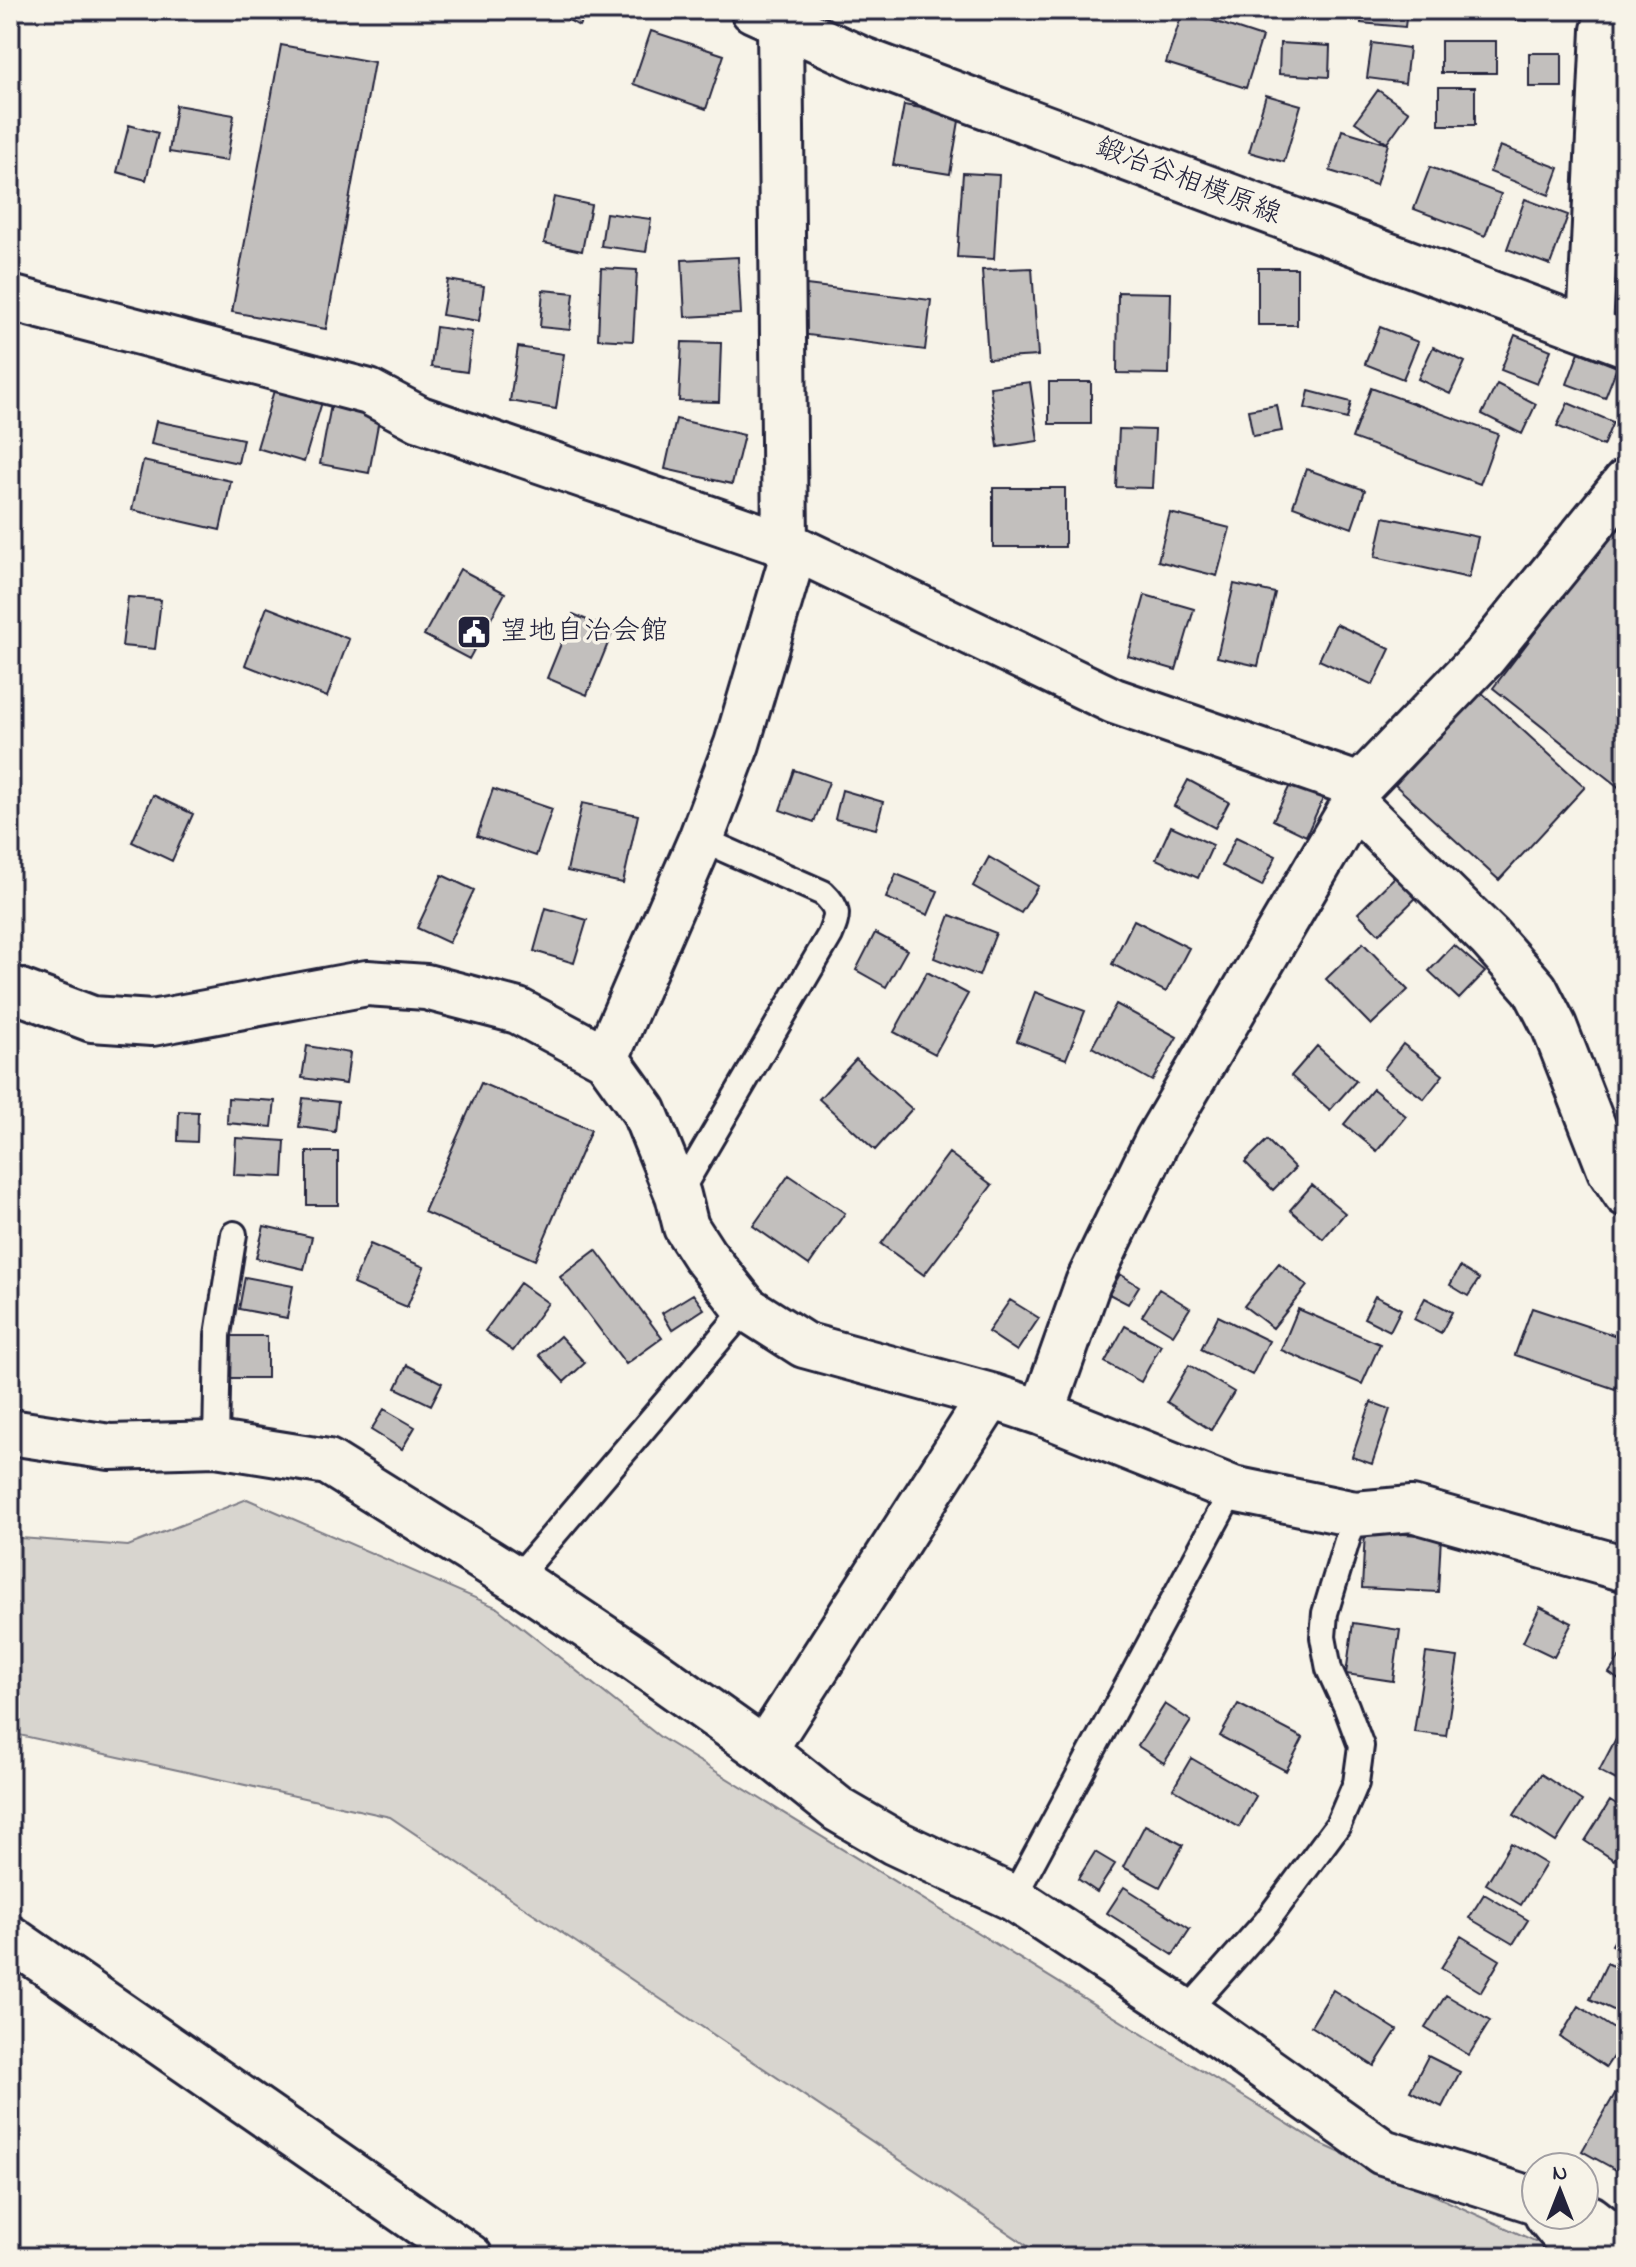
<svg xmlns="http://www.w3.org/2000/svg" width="1636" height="2267" font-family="'Indie Flower','Klee One',sans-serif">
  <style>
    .green { fill: #d8d5cf; stroke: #7d7c85; stroke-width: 2 }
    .building { fill: #c2bfbd; stroke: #22223b; stroke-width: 2 }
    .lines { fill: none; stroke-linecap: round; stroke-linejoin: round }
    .lane-casing { stroke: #22223b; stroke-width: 30 }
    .street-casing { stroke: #22223b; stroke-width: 50 }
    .primary-casing { stroke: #22223b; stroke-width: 50 }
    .lane { stroke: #f7f3e8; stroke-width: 24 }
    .street { stroke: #f7f3e8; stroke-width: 44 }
    .primary { stroke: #f7f3e8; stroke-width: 44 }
    .labels { text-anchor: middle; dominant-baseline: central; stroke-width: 7; stroke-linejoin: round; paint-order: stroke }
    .street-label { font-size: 28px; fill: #22223b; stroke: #f7f3e8 }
    .poi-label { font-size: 28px; fill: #22223b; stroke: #f7f3e8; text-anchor: start }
  </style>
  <rect width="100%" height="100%" fill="#f7f3e8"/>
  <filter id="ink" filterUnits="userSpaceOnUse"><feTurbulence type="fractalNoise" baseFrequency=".0125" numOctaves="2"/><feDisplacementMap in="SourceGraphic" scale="16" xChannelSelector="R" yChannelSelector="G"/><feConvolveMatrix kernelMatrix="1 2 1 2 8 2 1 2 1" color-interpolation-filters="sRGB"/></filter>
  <g filter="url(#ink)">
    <path class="green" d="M247,1499L496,1607L660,1737L1319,2143L1570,2257H1044L390,1817L10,1733V1527L20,1538L128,1546Z"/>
    <path class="building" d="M551,10H588L579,26Z
      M1362,10H1407L1405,27L1361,23Z
      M1445,10H1528L1527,21L1444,12Z
      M1183,11L1262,37L1246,88L1166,63Z
      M651,31L724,55L706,109L633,84Z
      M1441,41H1496V73H1441Z
      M1280,43L1330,46L1329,77L1279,74Z
      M1372,43L1409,48L1405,83L1367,78Z
      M281,45L374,62L326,329L232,312Z
      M1529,53H1562V87H1529Z
      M1439,87H1475V125H1439Z
      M1378,90L1409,112L1387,143L1355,122Z
      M1266,95L1301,105L1284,162L1249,152Z
      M176,105L234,115L227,161L169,152Z
      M904,105L960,115L950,174L893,165Z
      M129,125L158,133L146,180L117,172Z
      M1342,130L1388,144L1376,185L1330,171Z
      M1500,146L1559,168L1549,195L1490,172Z
      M1430,167L1501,194L1485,236L1414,209Z
      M963,173L999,175L994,259L957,257Z
      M554,197L591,205L582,251L544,243Z
      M1525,199L1568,215L1550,265L1507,249Z
      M1626,210V259L1614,256Z
      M606,213L651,219L646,252L601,246Z
      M738,257L741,314L685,317L682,260Z
      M601,268L637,270L633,341L598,339Z
      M1032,268L1038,356L988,359L982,270Z
      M1258,268H1297V325H1258Z
      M448,280L484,286L479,321L442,315Z
      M798,284L931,300L925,350L792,333Z
      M543,290L574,293L570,330L540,327Z
      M1118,292L1171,293L1169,374L1117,373Z
      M436,327L472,332L467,372L431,367Z
      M1380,327L1418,342L1403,379L1365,364Z
      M1515,335L1551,350L1537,384L1501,370Z
      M682,342L721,343L719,402L679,401Z
      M518,347L564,354L556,409L510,401Z
      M1433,347L1465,362L1450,394L1418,379Z
      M1579,352L1617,367L1605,398L1567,384Z
      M278,377L325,392L304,462L257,448Z
      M1030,382L1038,441L998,447L990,387Z
      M1049,382H1091V424H1049Z
      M1497,384L1536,404L1522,434L1482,414Z
      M1371,388L1498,434L1480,484L1352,438Z
      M1309,391L1351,402L1347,419L1305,408Z
      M333,394L382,403L369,473L320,464Z
      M1568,403L1613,422L1603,446L1557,426Z
      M1277,405L1282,431L1253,436L1248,410Z
      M676,419L744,435L732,484L665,469Z
      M156,421L243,439L238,463L151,444Z
      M1119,429L1155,430L1152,488L1116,487Z
      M143,461L231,481L220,530L132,510Z
      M1306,469L1365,490L1352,528L1293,506Z
      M993,488H1065V547H993Z
      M1170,513L1230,528L1217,576L1158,561Z
      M1626,513V793L1493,688Z
      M1384,517L1478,537L1469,578L1375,557Z
      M460,569L505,593L469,659L424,635Z
      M1234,584L1275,593L1258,666L1217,657Z
      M1145,595L1194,609L1176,670L1128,656Z
      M128,597L161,600L155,649L122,646Z
      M267,607L349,639L327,697L245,665Z
      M573,614L613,631L587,695L547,678Z
      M1336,624L1390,649L1373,685L1319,660Z
      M1481,692L1585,787L1499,880L1395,785Z
      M794,770L829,782L814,822L780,810Z
      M1294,777L1326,792L1306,836L1273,820Z
      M1188,780L1229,802L1215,828L1174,806Z
      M493,789L552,809L536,856L477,836Z
      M842,790L883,802L876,829L835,819Z
      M153,795L193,814L172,861L132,842Z
      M582,803L638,815L623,883L567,871Z
      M1171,826L1213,845L1198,878L1156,859Z
      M1236,837L1276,856L1262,886L1222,866Z
      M989,857L1038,886L1021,913L973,886Z
      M1401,871L1422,892L1379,934L1358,913Z
      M896,874L938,891L928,915L886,898Z
      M442,875L474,890L449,943L417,928Z
      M546,908L587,920L574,963L534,951Z
      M950,915L996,933L979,976L934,958Z
      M1134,920L1189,948L1166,992L1112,964Z
      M875,933L907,950L886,987L856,970Z
      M1363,943L1408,990L1371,1025L1326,979Z
      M1454,945L1485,972L1459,999L1429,971Z
      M927,972L968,994L935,1054L894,1032Z
      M1035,992L1085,1011L1066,1059L1017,1041Z
      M1116,1004L1177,1037L1152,1081L1092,1047Z
      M1403,1044L1443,1075L1424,1099L1384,1069Z
      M307,1046L350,1053L346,1084L302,1078Z
      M1317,1046L1356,1081L1330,1110L1291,1076Z
      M856,1059L912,1109L875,1150L819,1099Z
      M481,1083L591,1130L535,1260L424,1212Z
      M1373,1089L1406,1116L1377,1151L1344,1124Z
      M228,1098L275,1101L272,1127L227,1123Z
      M303,1098L338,1102L335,1132L299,1127Z
      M179,1111L198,1112L197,1142L178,1141Z
      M236,1138L285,1141L283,1177L234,1175Z
      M1267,1140L1295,1168L1273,1190L1245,1162Z
      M307,1152H338V1205H307Z
      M949,1153L992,1185L924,1275L881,1244Z
      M789,1175L845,1213L809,1265L753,1226Z
      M1312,1185L1345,1213L1323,1239L1290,1210Z
      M264,1226L312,1237L304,1269L256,1258Z
      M370,1244L424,1267L407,1307L353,1284Z
      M596,1250L662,1338L626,1364L560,1277Z
      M1279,1263L1307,1286L1273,1328L1244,1306Z
      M1460,1267L1479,1279L1468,1296L1450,1285Z
      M1120,1274L1139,1286L1128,1304L1109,1294Z
      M245,1277L293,1286L287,1318L239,1309Z
      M520,1283L548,1303L513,1351L485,1331Z
      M1159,1289L1190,1308L1173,1335L1142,1316Z
      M693,1294L704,1309L672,1330L662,1313Z
      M1375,1296L1401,1309L1390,1331L1364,1318Z
      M1425,1298L1452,1312L1441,1333L1414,1319Z
      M1010,1300L1039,1318L1017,1351L988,1332Z
      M1532,1308L1626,1339V1358L1615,1389L1515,1355Z
      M1298,1309L1380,1344L1362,1384L1281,1350Z
      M1218,1316L1269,1341L1252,1375L1201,1349Z
      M1125,1326L1161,1345L1141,1382L1105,1362Z
      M226,1336H267V1378H226Z
      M560,1336L585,1363L564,1382L539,1355Z
      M407,1365L442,1383L431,1405L396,1388Z
      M1189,1365L1234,1392L1211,1430L1167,1402Z
      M1371,1402L1390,1409L1372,1464L1352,1457Z
      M384,1409L415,1427L402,1449L371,1430Z
      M1365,1532L1441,1536L1438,1592L1362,1588Z
      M1540,1607L1572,1623L1554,1657L1523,1642Z
      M1353,1623L1400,1630L1393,1681L1346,1674Z
      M1626,1648V1685L1609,1673Z
      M1426,1653L1458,1657L1446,1736L1414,1732Z
      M1165,1704L1191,1721L1164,1763L1138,1746Z
      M1238,1704L1303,1738L1286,1771L1220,1736Z
      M1626,1719V1785L1599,1771Z
      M1191,1758L1256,1796L1239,1827L1173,1789Z
      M1541,1774L1582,1801L1556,1842L1514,1815Z
      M1610,1801L1626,1811V1841L1614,1860L1585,1841Z
      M1145,1825L1183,1845L1160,1887L1123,1867Z
      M1511,1843L1546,1864L1521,1905L1486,1884Z
      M1095,1852L1115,1864L1097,1892L1078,1879Z
      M1124,1887L1190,1929L1173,1955L1107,1913Z
      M1484,1894L1528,1920L1513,1944L1469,1918Z
      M1626,1922V1953L1612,1945Z
      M1461,1936L1500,1960L1481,1992L1441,1968Z
      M1607,1963L1626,1972V2016L1590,1999Z
      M1333,1990L1397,2030L1374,2066L1311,2026Z
      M1446,1995L1490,2021L1469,2055L1425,2028Z
      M1579,2006L1626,2037L1606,2067L1560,2037Z
      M1428,2056L1460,2072L1442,2107L1410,2091Z
      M1616,2092L1626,2097V2158L1618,2171L1582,2151Z"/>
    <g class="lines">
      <g class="lane-casing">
        <path id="lane" d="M678,1195L830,935C838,915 840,909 823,893L701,839
          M216,1444L218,1335L234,1234
          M516,1579L746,1308
          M1013,1898L1233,1489
          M1186,2012L1266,1922L1338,1825L1356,1783L1361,1746L1346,1706L1329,1669L1323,1637L1325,1613L1355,1514"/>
      </g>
      <g class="street-casing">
        <path id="street" d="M780,22L785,546
          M10,298L369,392L420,419L795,548L1114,701L1360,786L1484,657L1626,482
          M1590,330L1604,30L1610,10
          M1354,804L1489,937L1535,989L1554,1026L1610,1170L1626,1194
          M10,988L92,1019L152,1023L367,983L426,987L518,1011L606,1058L644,1111L678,1195L686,1227L704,1255L746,1308L804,1345L991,1396L1042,1413L1233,1489L1355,1514L1412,1509L1626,1569
          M606,1058L701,839L737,744L795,548
          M1042,1413L1088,1283L1158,1139L1354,804L1360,786
          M10,1432L110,1447L216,1444L328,1462L516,1579L637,1660L764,1750L839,1810L894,1842L1013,1898L1186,2012L1383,2152L1536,2201
          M764,1750L991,1396
          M10,1938L470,2257
          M1547,2215L1581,2257
          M1582,2215L1590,2218L1626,2246"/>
      </g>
      <g class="primary-casing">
        <path id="primary" d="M753,10L863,60L1626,344"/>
      </g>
      <use href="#lane" class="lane"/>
      <use href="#street" class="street"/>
      <use href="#primary" class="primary"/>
    </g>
  </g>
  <defs>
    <g id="civic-square" transform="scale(1.8)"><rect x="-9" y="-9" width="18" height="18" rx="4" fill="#22223b" stroke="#f7f3e8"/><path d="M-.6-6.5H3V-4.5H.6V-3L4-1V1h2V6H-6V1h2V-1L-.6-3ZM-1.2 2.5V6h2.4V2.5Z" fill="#fff"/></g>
  </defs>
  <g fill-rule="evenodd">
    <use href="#civic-square" x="474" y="632"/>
  </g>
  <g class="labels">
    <g class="street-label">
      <text transform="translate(1188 182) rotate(21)">鍛冶谷相模原線</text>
    </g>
    <g class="poi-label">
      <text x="500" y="632">望地自治会館</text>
    </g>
  </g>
  <rect width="1636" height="2267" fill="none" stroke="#f7f3e8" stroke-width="40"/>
  <rect x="20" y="20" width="1596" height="2227" fill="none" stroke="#22223b" stroke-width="3" filter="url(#ink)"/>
  <g transform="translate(1560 2191)"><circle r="38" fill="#f7f3e8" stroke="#a29fa3" stroke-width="2"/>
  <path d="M0-6L14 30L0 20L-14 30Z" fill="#22223b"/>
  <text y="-12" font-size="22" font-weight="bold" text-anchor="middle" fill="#22223b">N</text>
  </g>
</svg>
